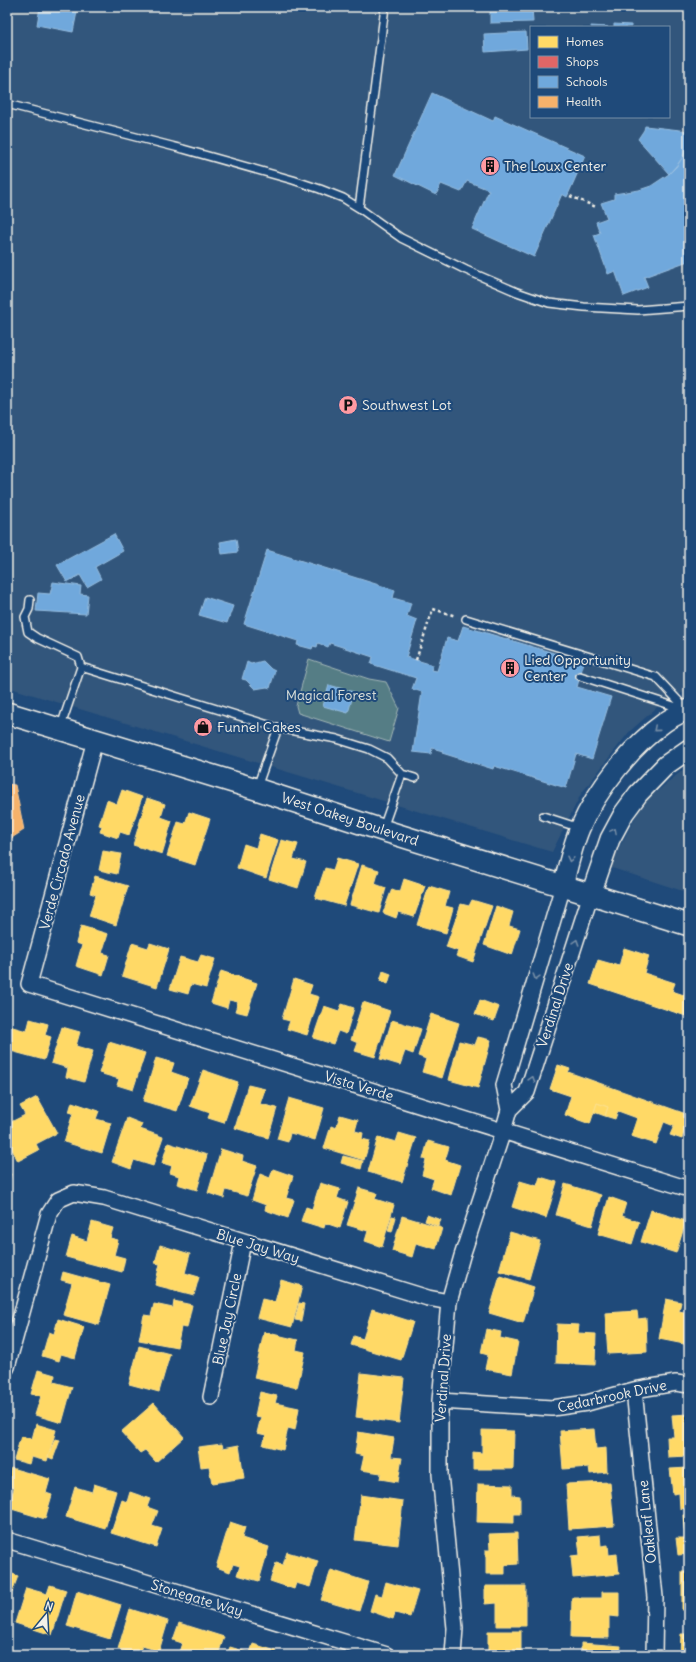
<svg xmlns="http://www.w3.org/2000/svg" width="696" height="1662" font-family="Delius,sans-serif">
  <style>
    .built { fill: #32567c; fill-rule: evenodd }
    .green { fill: #547d85; stroke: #a4b7b6 }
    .homes { fill: #ffd966; stroke: #fce08d }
    .shops { fill: #e06666; stroke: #e6908d }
    .schools { fill: #6fa8dc; stroke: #97bee0 }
    .health { fill: #f6b26b; stroke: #f5c590 }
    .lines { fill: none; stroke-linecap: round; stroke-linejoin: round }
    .service-casing { stroke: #f4f1e8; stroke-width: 10 }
    .minor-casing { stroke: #f4f1e8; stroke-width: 18 }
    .tertiary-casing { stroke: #f4f1e8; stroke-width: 22 }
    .secondary-casing { stroke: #f4f1e8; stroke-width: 24 }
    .path { stroke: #f4f1e8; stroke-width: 2.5; stroke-dasharray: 3 3; stroke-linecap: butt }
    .service { stroke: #1f4a7a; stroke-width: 7 }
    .minor { stroke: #1f4a7a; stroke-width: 15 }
    .tertiary { stroke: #1f4a7a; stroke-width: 19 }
    .secondary { stroke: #1f4a7a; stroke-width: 21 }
    .oneway { stroke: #748da6 }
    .labels { text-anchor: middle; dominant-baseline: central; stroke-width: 4; stroke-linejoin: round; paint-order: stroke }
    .poi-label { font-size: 14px; fill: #f4f1e8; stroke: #1f4a7a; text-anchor: start }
    .park-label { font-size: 14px; fill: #dce0d9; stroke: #1f4a7a }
    .street-label { font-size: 14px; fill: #f4f1e8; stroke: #1f4a7a }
  </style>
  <rect width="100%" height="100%" fill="#1f4a7a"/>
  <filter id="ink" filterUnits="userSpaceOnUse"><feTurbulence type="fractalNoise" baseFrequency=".025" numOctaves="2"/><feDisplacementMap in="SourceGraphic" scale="8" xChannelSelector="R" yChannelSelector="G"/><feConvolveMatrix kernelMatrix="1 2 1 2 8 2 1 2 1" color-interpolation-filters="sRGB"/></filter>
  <g filter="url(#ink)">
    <path class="built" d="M8,7H689V690L663,702L629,732L581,794L552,852L7,687ZM531,27H669V117H531Z
      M689,765V893L609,867L643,803Z"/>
    <path class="green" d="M309,659L369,679L386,682L399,708L389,742L298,713L296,706Z"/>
    <path class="homes" d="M122,790L142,797L129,835L120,832L118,838L100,832L102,826L99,825L107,800L117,804Z
      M147,798L165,804L161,817L172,821L162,854L133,845Z
      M189,812L210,819L195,865L167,856L178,822L185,824Z
      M260,834L278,840L266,878L237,868L244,844L256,848Z
      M281,840L298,844L293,859L306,862L298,888L269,879Z
      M103,851L121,854L117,874L99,870Z
      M337,858L358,864L344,906L315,898L325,868L333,870Z
      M362,865L379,870L375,884L386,888L379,913L350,905Z
      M95,876L128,886L116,925L89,916L96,895L90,893Z
      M404,879L425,886L414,917L398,912L396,918L383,913L392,889L400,892Z
      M429,886L449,892L445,906L453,908L446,933L417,925Z
      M472,900L492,906L473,962L456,956L458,951L446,947L461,904L469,906Z
      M496,906L513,912L509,926L520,929L512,955L484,945Z
      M81,926L108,934L102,953L109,955L103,975L76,966L82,945L76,943Z
      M132,943L148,948L150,943L169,949L157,987L122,976Z
      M624,948L649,956L644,973L675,983L672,991L684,995L689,978V1017L590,984L598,960L619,966Z
      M201,955L215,959L206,988L191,984L188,994L170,989L180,957L198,962Z
      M221,971L257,983L247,1014L235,1011L238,1002L229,1000L227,1008L211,1003Z
      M383,971L391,974L388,984L380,981Z
      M294,979L312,985L309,994L319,997L307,1035L287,1029L290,1021L282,1019Z
      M480,1000L499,1007L494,1021L475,1014Z
      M363,1002L390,1011L375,1057L355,1051L358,1043L351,1040Z
      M342,1004L354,1008L346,1034L338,1031L333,1044L313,1038L324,1006L339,1011Z
      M431,1014L459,1023L442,1078L422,1072L426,1059L418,1056Z
      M30,1019L48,1024L45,1035L51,1037L44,1060L7,1050V1031L9,1026L27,1031Z
      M392,1020L421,1029L413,1054L405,1051L400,1065L380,1059Z
      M62,1027L80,1032L76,1046L93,1051L84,1082L66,1077L68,1068L51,1063Z
      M478,1037L491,1040L478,1088L449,1080L459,1041L475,1045Z
      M109,1042L145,1053L133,1090L117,1085L119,1079L99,1073Z
      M156,1058L174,1063L171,1072L188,1078L177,1111L143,1101Z
      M558,1065L570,1069L568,1072L689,1115L682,1139L670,1135L674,1126L664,1122L656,1144L631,1136L637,1118L618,1111L615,1119L605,1116L608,1107L597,1103L590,1124L565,1115L571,1096L550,1089Z
      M203,1070L238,1082L224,1123L208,1118L210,1113L190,1106Z
      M248,1085L265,1089L260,1104L277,1108L268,1138L235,1128Z
      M37,1097L57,1133L36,1144L39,1150L18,1161L7,1140V1136L12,1133L7,1124L25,1115L20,1106Z
      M289,1098L324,1108L315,1140L290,1133L288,1142L277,1139Z
      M72,1102L99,1111L96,1119L111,1123L102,1153L64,1142L73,1113L69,1112Z
      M597,1103L608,1107L605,1116L594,1112Z
      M340,1115L358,1120L355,1131L363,1133L362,1139L370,1141L364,1160L324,1148L331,1126L336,1128Z
      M127,1118L142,1124L140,1129L163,1137L153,1166L134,1160L131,1169L112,1162Z
      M399,1133L416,1138L402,1182L368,1172L378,1137L396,1142Z
      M428,1141L449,1147L445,1160L460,1165L451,1195L431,1188L434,1179L422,1175L426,1160L423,1159Z
      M168,1143L207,1155L197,1190L177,1184L179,1176L170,1173L172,1166L162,1163Z
      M221,1149L243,1156L242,1161L257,1166L247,1196L226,1190L224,1198L208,1193Z
      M343,1156L363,1161L361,1169L341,1163Z
      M273,1169L293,1176L286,1198L294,1200L288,1218L265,1210L266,1205L252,1200L260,1174L270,1178Z
      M7,1173L11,1174L7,1189Z
      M540,1177L557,1182L546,1218L512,1207L520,1181L537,1186Z
      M320,1183L340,1189L337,1198L348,1202L340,1228L325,1223L324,1228L301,1221L306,1207L312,1209Z
      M565,1184L601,1195L592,1226L556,1215Z
      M359,1188L377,1193L375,1199L394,1205L382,1247L365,1241L368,1231L347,1225Z
      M609,1197L626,1203L622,1216L639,1222L632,1244L598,1234Z
      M651,1210L686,1221L676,1253L641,1242Z
      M427,1215L441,1220L438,1226L425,1221Z
      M392,1216L396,1217L392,1232L388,1231Z
      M402,1216L442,1228L436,1249L416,1243L412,1257L392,1251Z
      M92,1222L113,1228L110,1238L118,1240L114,1255L125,1258L122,1272L66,1257L72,1236L87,1241Z
      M510,1232L540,1241L529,1279L499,1271Z
      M689,1241V1263L683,1261Z
      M160,1245L190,1254L185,1273L199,1277L194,1295L155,1285L160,1264L155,1263Z
      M63,1272L110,1285L99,1325L63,1315L72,1283L61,1280Z
      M500,1276L534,1287L523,1323L489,1313Z
      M281,1280L302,1286L292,1327L257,1318L262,1299L275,1302Z
      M666,1299L681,1302L679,1311L689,1313V1345L659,1339Z
      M174,1301L192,1305L187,1328L181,1327L177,1347L139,1340L144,1315L151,1316L154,1304L173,1308Z
      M299,1303L304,1304L301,1321L295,1320Z
      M372,1309L413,1322L401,1360L351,1345L354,1336L363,1339Z
      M637,1311L638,1319L646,1318L647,1352L608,1354L605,1313Z
      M58,1319L84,1327L75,1358L61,1354L59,1361L42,1356L49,1332L54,1334Z
      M557,1324L579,1325L578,1333L596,1334L595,1365L556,1363Z
      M486,1329L501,1332L500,1338L518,1342L512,1374L485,1369L488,1355L481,1353Z
      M264,1332L298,1340L296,1350L305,1352L297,1388L254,1378Z
      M139,1346L170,1354L159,1392L129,1384Z
      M38,1370L55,1375L54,1382L72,1387L62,1423L35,1415L41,1396L31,1394Z
      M361,1373L404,1378L399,1423L356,1417Z
      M260,1392L277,1396L275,1403L299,1408L295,1430L288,1428L283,1450L263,1445L266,1435L257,1433L261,1417L255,1416Z
      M154,1403L184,1437L156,1462L145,1450L140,1453L121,1432Z
      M689,1414V1456L668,1457L667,1437H674L672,1415Z
      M36,1424L56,1430L47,1461L31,1457L29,1464L14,1460L21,1436L32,1439Z
      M594,1429L596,1449L606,1448L607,1472L590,1474L589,1467L563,1469L560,1431Z
      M482,1430L514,1431L513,1469H473V1452L482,1453Z
      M358,1432L394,1438L391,1457L402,1458L398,1482L380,1479L381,1473L361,1470L364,1456L355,1454Z
      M55,1439L60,1440L53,1459L48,1457Z
      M222,1444L223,1448L239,1445L244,1478L212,1483L209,1466L201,1467L198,1447Z
      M11,1468L50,1479L46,1493L52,1495L45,1519L8,1508L14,1488L7,1486V1480Z
      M688,1468L689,1508L680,1509L679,1493L673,1494L670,1469Z
      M610,1482L614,1526L569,1529L566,1484Z
      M94,1484L116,1491L105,1529L66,1517L75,1487L92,1492Z
      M478,1484L512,1485V1495L520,1496V1514H514V1523L477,1522Z
      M130,1492L150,1499L147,1507L158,1511L152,1526L162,1529L156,1547L111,1533L122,1500L127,1502Z
      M361,1495L403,1501L398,1545L355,1540Z
      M683,1515H689V1554L678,1555L676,1538H685Z
      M230,1522L245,1527L242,1538L269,1547L259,1581L237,1575L240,1566L233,1564L230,1572L216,1567Z
      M517,1533L518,1564L505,1565V1574H486V1550H490L489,1534Z
      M600,1535L601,1546L608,1545L609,1555L617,1554L619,1574L573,1578L571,1556L580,1555L578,1537Z
      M287,1552L318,1561L310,1587L296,1583L294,1589L270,1581L276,1563L283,1565Z
      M331,1570L368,1582L359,1611L321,1600Z
      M682,1571H689V1609L682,1610Z
      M7,1572L18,1576L7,1606Z
      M386,1582L418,1591L410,1617L395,1613L393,1619L370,1611L375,1594L382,1596Z
      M50,1585L66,1590L52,1635L15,1623L26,1588L47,1594Z
      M485,1586H526V1626H497V1603L485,1604Z
      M77,1591L121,1605L110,1639L67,1626Z
      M602,1592H619V1617L609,1616V1638L571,1637L572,1598H602Z
      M130,1609L168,1621L159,1651L142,1646L138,1655L118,1649Z
      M179,1623L224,1637L218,1655H178L182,1643L173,1640Z
      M488,1631H521V1655H488Z
      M689,1631V1655H680L681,1634H689Z
      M581,1643L621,1646L620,1655H581Z
      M253,1644L276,1651L274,1655H227L230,1647L250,1653Z
      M7,1651L20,1655H7Z"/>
    <path class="shops" d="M198,722L210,727L209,732L196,728Z"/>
    <path class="schools" d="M40,7H78L73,32L37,25Z
      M490,7H532L533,22L490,23Z
      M614,24L631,25V27H614Z
      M591,26L608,27H591Z
      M526,32L527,49L485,52L484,34Z
      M432,93L493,121L495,116L585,156L567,197L562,194L534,257L472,229L489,190L467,181L461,192L441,184L436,195L395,175Z
      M645,126L689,131L687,149L677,166L669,174L638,139L644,130Z
      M689,143V272L688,261L644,277L648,287L624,296L615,271L608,274L594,235L600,233L596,222L607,218L601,203L614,199V194L639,190L651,186L669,174L682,159Z
      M114,534L123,551L95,567L101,579L87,587L80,575L67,582L57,565Z
      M236,539L238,552L222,554L220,542Z
      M267,550L395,590L393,598L411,603L407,616L417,620L406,657L433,665L431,670L437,671L447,638L458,641L463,626L584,662L577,687L611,697L592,759L576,754L566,788L494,766L493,769L442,753L443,751L432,748L431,754L413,752L422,692L412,689L416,678L371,664L373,657L330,643L328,647L318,643L317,647L313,646L312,649L297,645L298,641L244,624Z
      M53,582L81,586L80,594L88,595L86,614L36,611L38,593L50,594Z
      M205,597L233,606L227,623L199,615Z
      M263,661L271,669L275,671L270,688L267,687L255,689L246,680L242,679L247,662L251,664Z
      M329,685L354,692L348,713L323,706Z"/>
    <path class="health" d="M7,784L15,785L24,830L7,841Z"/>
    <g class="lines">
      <g class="service-casing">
        <path id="service" d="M7,104L183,149L293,180L320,189L343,198L359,208L401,238L466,270L517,292L549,303L584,307L638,310L689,306
          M359,208L385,7
          M30,600L29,609L25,617L28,632L37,638L78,657L81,667
          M466,619L656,677L687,710
          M580,676L683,709
          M60,729L81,667L278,728L337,739L369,749L387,758L402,774
          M257,787L278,728
          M543,816L580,828
          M383,828L402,774L415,778"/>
      </g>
      <g class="minor-casing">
        <path id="minor" d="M95,740L29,984L689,1189
          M509,1110L527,1092L591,894
          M7,1367L49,1214L58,1200L74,1193L104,1198L428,1298L449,1302
          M634,1390L655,1597L654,1655
          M211,1397L243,1242
          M440,1401L552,1408L587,1403L634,1390L676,1383L689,1385
          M7,1540L387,1655
          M453,1655L455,1628L440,1474V1401L449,1302L462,1256L503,1131L509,1110L504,1085L563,886"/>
      </g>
      <g class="tertiary-casing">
        <path id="tertiary" d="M563,886C568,866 572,847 580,828C596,791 632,745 665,722C672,717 681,713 689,709
          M591,894L610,839L624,813L638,794L666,765L689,749"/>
      </g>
      <g class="secondary-casing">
        <path id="secondary" d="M7,713L256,789L382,830L689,925"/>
      </g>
      <path class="path" d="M570,196L596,207
        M416,660L433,609L456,616"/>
      <use href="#service" class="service"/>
      <use href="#minor" class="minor"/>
      <use href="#tertiary" class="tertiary"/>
      <use href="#secondary" class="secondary"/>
    </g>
    <defs><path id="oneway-chevron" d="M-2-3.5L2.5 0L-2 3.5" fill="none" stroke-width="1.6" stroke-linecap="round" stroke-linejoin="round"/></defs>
    <g class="oneway">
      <use href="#oneway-chevron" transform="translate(656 729) rotate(139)"/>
      <use href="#oneway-chevron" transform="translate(614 831) rotate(-62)"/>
      <use href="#oneway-chevron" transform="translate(570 859) rotate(103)"/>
      <use href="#oneway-chevron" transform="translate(576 942) rotate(-72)"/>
      <use href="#oneway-chevron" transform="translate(536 977) rotate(107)"/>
      <use href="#oneway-chevron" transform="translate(532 1079) rotate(-72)"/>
    </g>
  </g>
  <defs>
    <g id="building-disc" transform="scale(1)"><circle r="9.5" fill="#ff9aa2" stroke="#1f4a7a"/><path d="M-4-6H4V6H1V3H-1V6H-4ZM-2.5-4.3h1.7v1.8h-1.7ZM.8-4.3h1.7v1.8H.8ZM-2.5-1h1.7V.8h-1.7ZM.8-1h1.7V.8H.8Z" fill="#111"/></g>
    <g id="parking-disc" transform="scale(1)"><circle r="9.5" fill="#ff9aa2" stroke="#1f4a7a"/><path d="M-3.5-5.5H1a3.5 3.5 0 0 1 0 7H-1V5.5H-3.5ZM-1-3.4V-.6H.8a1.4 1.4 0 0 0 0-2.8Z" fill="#111"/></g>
    <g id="shop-disc" transform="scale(1)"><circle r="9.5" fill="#ff9aa2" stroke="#1f4a7a"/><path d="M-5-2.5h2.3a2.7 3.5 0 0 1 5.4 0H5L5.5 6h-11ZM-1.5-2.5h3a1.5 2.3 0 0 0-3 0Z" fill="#111"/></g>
  </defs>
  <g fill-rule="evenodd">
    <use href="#building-disc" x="490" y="166"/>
    <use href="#parking-disc" x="348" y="405"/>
    <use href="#building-disc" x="510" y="668"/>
    <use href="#shop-disc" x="203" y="727"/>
  </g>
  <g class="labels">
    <g class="poi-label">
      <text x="504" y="166">The Loux Center</text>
      <text x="362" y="405">Southwest Lot</text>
      <text x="524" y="660">Lied Opportunity<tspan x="524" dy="16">Center</tspan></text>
      <text x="217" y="727">Funnel Cakes</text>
    </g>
    <g class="park-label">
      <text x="331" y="695">Magical Forest</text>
    </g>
    <g class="street-label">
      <text transform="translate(350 819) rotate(18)">West Oakey Boulevard</text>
      <text transform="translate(62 862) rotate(-75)">Verde Circado Avenue</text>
      <text transform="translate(555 1005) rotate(-72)">Verdinal Drive</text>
      <text transform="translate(359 1086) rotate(17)">Vista Verde</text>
      <text transform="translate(258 1246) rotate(17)">Blue Jay Way</text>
      <text transform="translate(227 1319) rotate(-78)">Blue Jay Circle</text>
      <text transform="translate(443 1378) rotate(-86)">Verdinal Drive</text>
      <text transform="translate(612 1396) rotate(-12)">Cedarbrook Drive</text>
      <text transform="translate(647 1522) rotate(-96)">Oakleaf Lane</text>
      <text transform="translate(197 1598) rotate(17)">Stonegate Way</text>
    </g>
  </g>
  <rect width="696" height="1662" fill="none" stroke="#1f4a7a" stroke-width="24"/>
  <rect x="12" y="12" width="672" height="1638" fill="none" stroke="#f4f1e8" stroke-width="1.5" filter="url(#ink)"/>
  <rect x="530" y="26" width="140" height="92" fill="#1f4a7a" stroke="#748da6"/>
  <rect x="538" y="36" width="20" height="12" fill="#ffd966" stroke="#748da6"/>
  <text x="566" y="46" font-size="12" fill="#f4f1e8">Homes</text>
  <rect x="538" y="56" width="20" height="12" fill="#e06666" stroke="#748da6"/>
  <text x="566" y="66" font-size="12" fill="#f4f1e8">Shops</text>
  <rect x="538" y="76" width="20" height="12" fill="#6fa8dc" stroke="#748da6"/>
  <text x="566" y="86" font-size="12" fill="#f4f1e8">Schools</text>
  <rect x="538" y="96" width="20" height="12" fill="#f6b26b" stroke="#748da6"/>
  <text x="566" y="106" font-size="12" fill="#f4f1e8">Health</text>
  <g transform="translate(46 1616) rotate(18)" stroke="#1f4a7a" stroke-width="3" paint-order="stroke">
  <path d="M0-3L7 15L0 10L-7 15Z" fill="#f4f1e8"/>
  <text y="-6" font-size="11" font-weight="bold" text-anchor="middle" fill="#f4f1e8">N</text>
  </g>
</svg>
